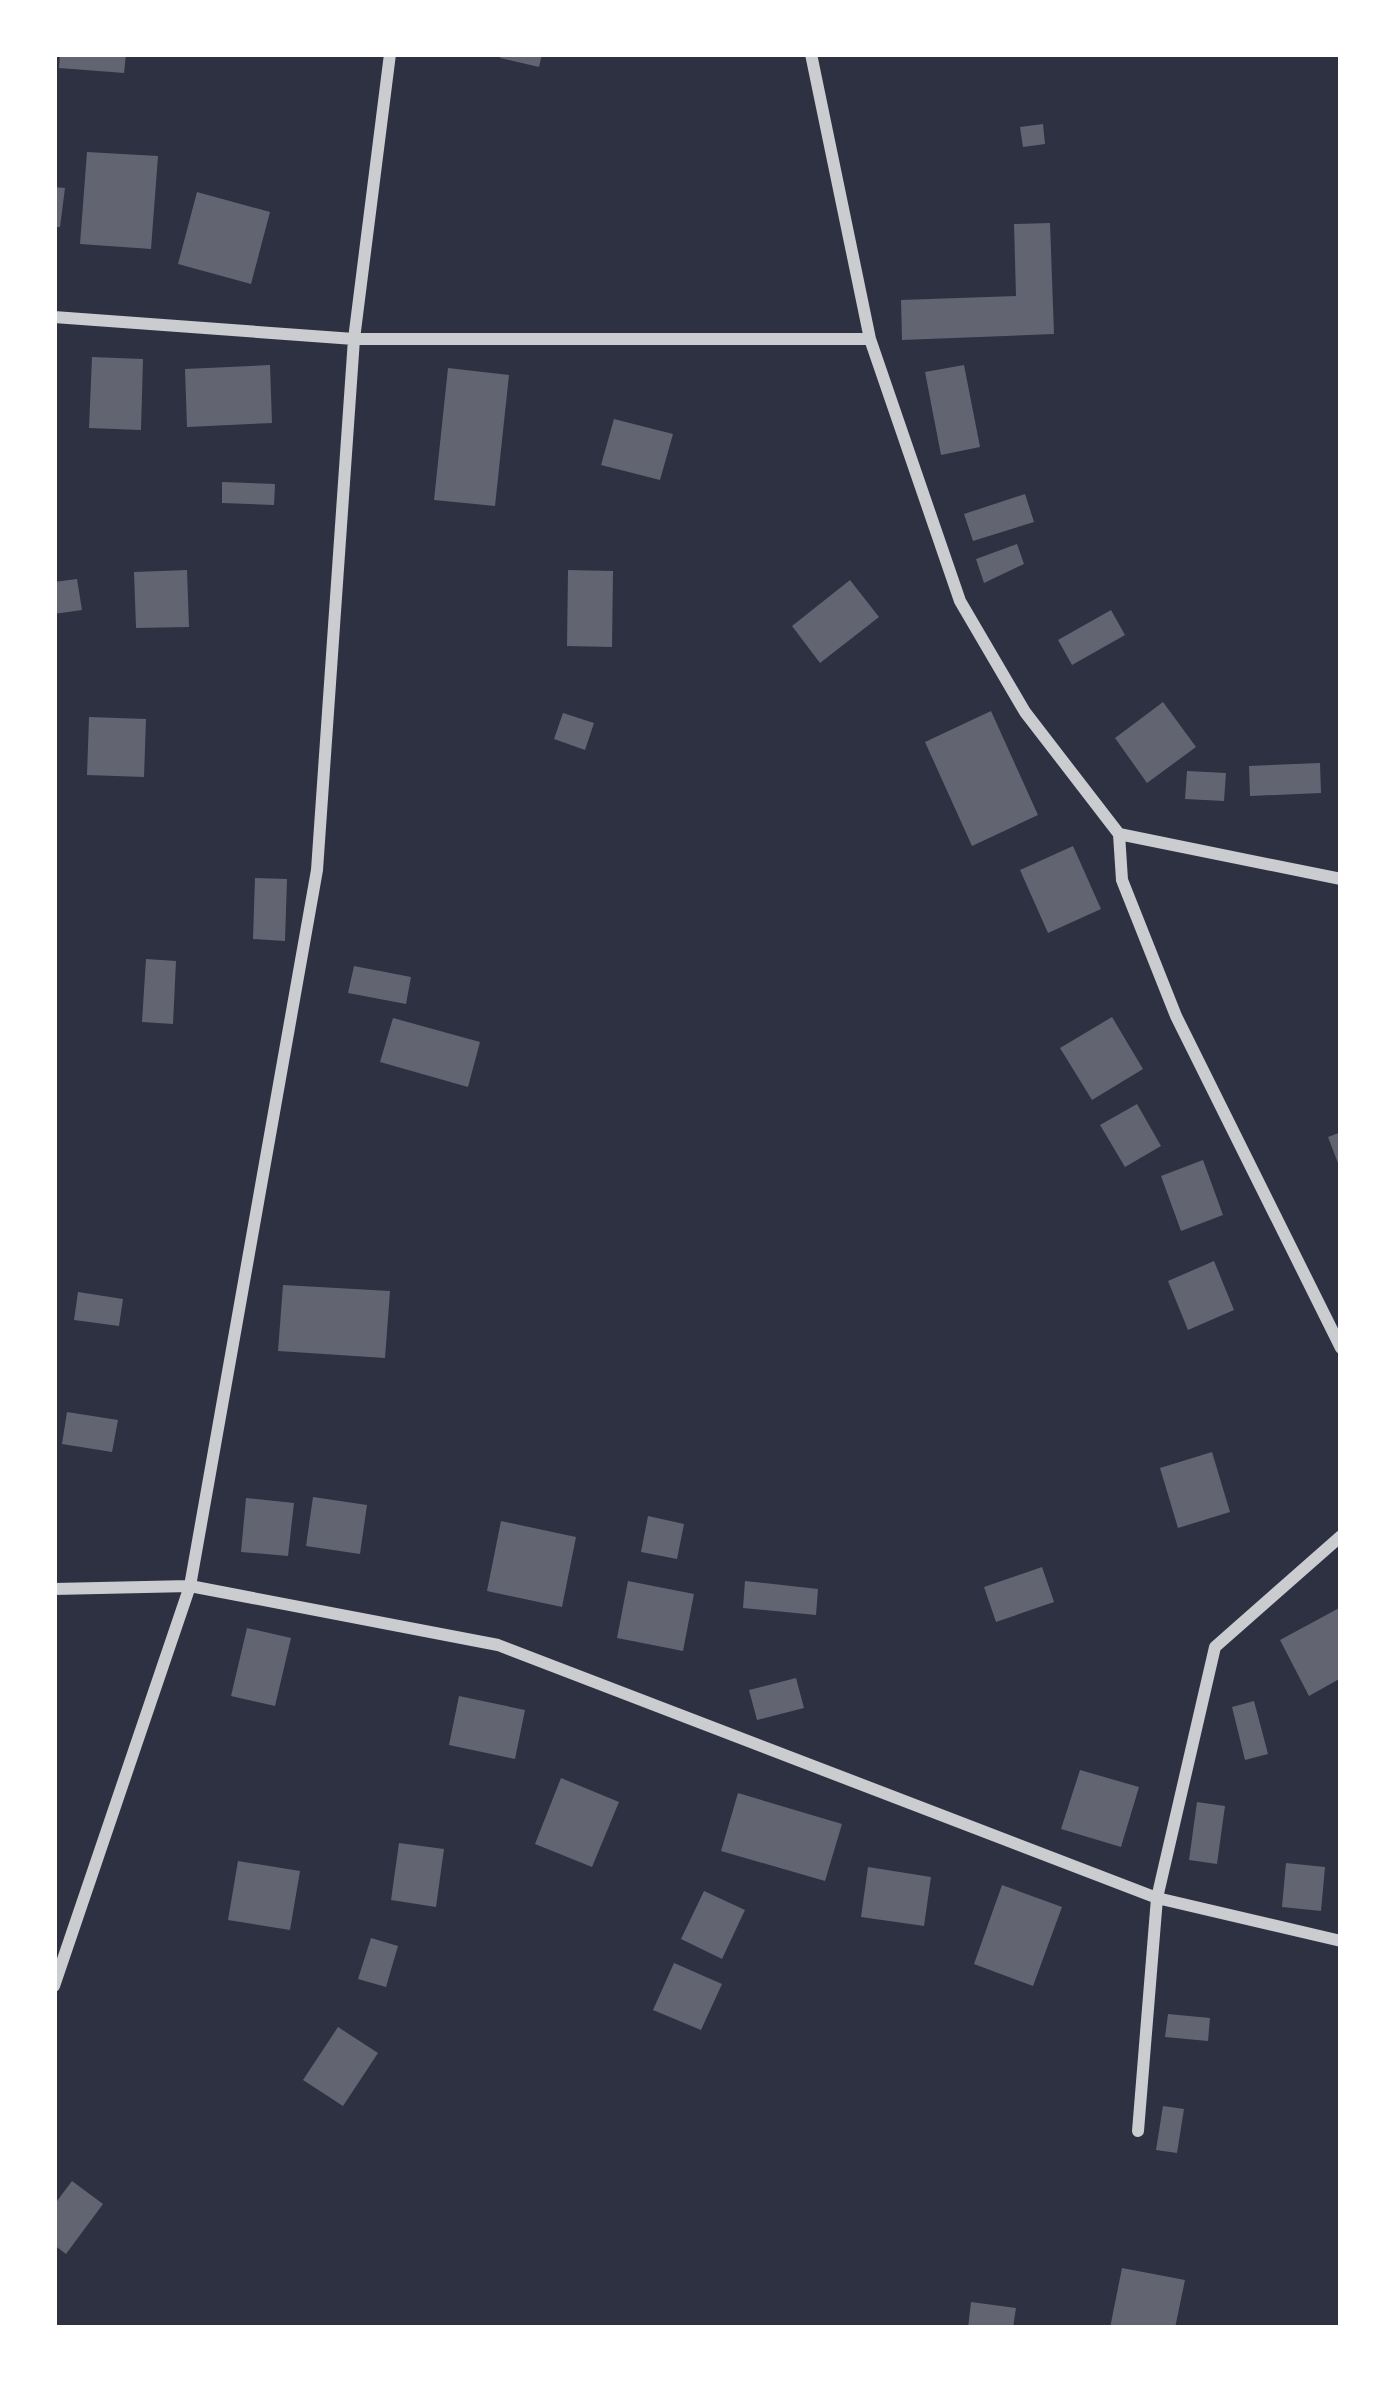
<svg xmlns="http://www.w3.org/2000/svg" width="1395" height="2382" font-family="'Nunito Sans',sans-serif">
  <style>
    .building { fill: #626471 }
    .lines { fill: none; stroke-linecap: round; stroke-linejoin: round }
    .minor { stroke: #caccd0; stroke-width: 12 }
  </style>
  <rect width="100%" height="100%" fill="#2d3142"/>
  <path class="building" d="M60,54H126L124,73L59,68Z
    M501,54H542L539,67L500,58Z
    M1043,124L1045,144L1023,147L1020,127Z
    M87,152L158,156L151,249L80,244Z
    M54,187L65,188L60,227H54Z
    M197,192L270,212L251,284L178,264Z
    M1050,223L1054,334L902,340L901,300L1016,296L1014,224Z
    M92,357L143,359L141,430L89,428Z
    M270,365L272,423L187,427L185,369Z
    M964,365L980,447L941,455L925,372Z
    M448,368L509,375L495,506L434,500Z
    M614,419L673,434L660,480L601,465Z
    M222,482L275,484L274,505L222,503Z
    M1025,494L1034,522L973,541L964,514Z
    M1017,544L1024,564L984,583L976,559Z
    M187,570L189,627L136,628L134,572Z
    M568,570L613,571L612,647L567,646Z
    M77,579L82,610L54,614V582Z
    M850,580L879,617L820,663L792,626Z
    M1111,610L1125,635L1072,665L1058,640Z
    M1163,702L1196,747L1147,783L1115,738Z
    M991,711L1038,815L972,846L925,742Z
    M563,713L594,723L585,750L554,739Z
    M89,717L146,719L144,777L87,775Z
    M1320,763L1321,793L1250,796L1249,766Z
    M1187,771L1226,773L1224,801L1185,799Z
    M1073,846L1101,909L1048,933L1020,870Z
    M255,878L287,879L285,941L253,939Z
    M146,959L176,961L173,1024L142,1022Z
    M354,966L411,977L406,1004L348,993Z
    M1112,1017L1143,1069L1092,1100L1060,1048Z
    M393,1018L480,1042L468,1087L380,1062Z
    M1137,1104L1161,1146L1125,1167L1100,1125Z
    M1341,1132V1171L1328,1137Z
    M1203,1160L1223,1215L1181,1231L1161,1176Z
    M1214,1261L1234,1310L1188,1330L1168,1281Z
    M283,1285L390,1291L385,1358L278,1351Z
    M78,1292L123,1299L119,1326L74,1320Z
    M67,1412L118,1420L112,1452L62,1444Z
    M1212,1452L1230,1512L1178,1528L1160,1468Z
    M313,1497L367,1505L360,1554L306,1546Z
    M246,1498L294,1503L288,1556L241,1552Z
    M648,1516L684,1524L677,1559L641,1552Z
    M501,1521L576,1537L562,1607L487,1591Z
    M1042,1567L1054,1602L996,1622L984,1587Z
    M628,1581L694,1594L683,1651L617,1638Z
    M745,1581L818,1589L816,1615L743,1608Z
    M1341,1607V1678L1309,1696L1280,1640Z
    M247,1628L291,1638L275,1706L231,1696Z
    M796,1678L804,1708L757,1720L749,1690Z
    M459,1696L525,1710L515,1759L449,1745Z
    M1254,1701L1268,1754L1245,1760L1232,1707Z
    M1080,1770L1139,1787L1121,1847L1061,1829Z
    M561,1778L619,1802L592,1867L535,1844Z
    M738,1793L842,1824L825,1881L721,1851Z
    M1197,1802L1225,1806L1217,1864L1189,1860Z
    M399,1843L444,1849L436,1907L391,1900Z
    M238,1861L300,1871L290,1930L228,1920Z
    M1286,1863L1325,1867L1321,1911L1282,1907Z
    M868,1867L931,1877L924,1926L861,1917Z
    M1002,1885L1062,1907L1033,1986L974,1964Z
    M704,1891L745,1910L722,1959L681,1939Z
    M371,1938L398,1946L386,1987L358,1979Z
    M674,1963L722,1984L701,2030L653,2010Z
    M1168,2014L1210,2018L1208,2041L1165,2037Z
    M338,2027L378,2053L343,2106L303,2080Z
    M1163,2106L1184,2109L1177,2153L1156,2150Z
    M72,2181L103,2204L66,2254L54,2245V2205Z
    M1122,2268L1185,2280L1175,2328H1110Z
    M971,2302L1016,2308L1013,2328H968Z"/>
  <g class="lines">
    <path class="minor" d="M811,54L870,339L960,601L1025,712L1119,834L1122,880L1176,1016L1341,1348
      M54,317L354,339H870
      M1119,834L1341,879
      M54,1589L190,1586L498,1645L1157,1898L1341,1941
      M54,1986L190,1586L317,870L354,339L390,54
      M1138,2131L1157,1898L1215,1647L1341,1536"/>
  </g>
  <rect width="1395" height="2382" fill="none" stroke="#ffffff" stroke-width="114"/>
</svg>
